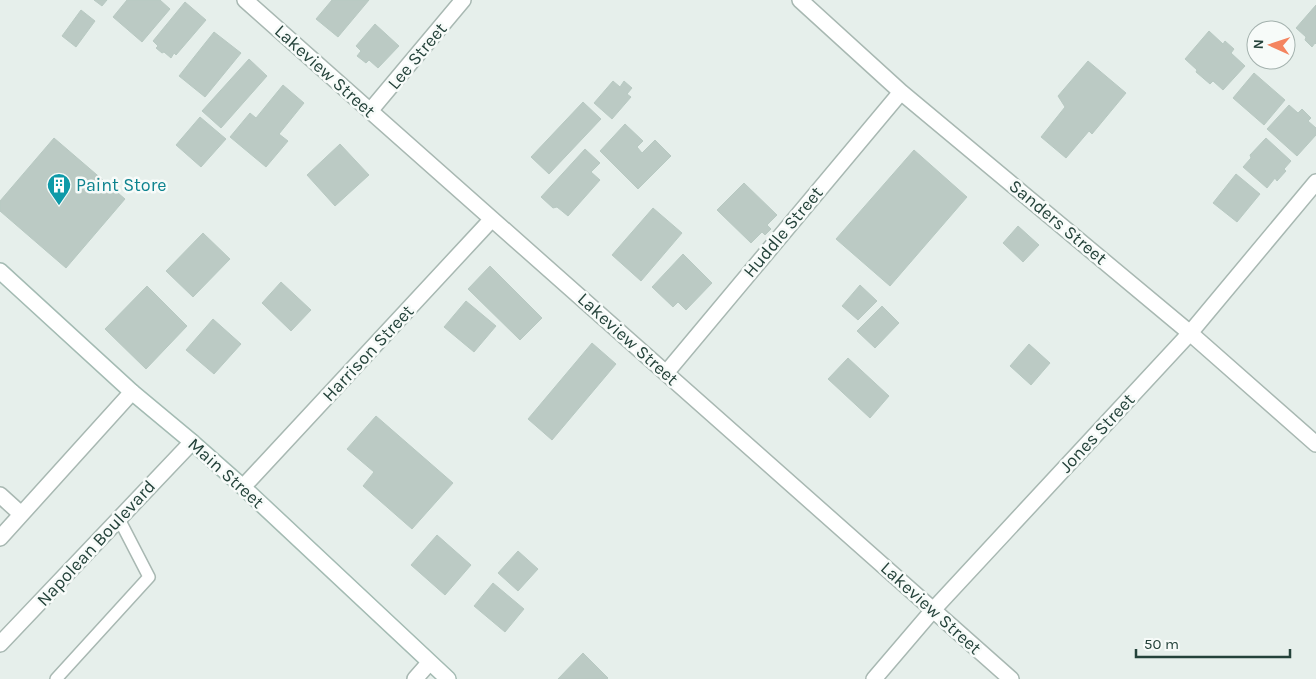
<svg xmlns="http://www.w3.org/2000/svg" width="1316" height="679" font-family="Karla,sans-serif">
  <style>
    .building { fill: #bbcac4; stroke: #b8c9c2 }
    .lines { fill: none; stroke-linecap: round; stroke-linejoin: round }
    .service-casing { stroke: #a8b8b2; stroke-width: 14 }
    .minor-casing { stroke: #a8b8b2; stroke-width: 18 }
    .tertiary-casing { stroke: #a8b8b2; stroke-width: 18 }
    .secondary-casing { stroke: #a4bbb3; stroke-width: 18 }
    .service { stroke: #fff; stroke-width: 11 }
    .minor { stroke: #fff; stroke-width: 15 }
    .tertiary { stroke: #fff; stroke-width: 15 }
    .secondary { stroke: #fff; stroke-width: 15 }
    .labels { text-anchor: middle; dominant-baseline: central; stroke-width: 5; stroke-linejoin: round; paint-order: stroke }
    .street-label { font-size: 18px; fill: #24423a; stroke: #f7fbf9 }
    .culture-label { font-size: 18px; fill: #0d838f; stroke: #f7fbf9; text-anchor: start }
  </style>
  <rect width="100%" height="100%" fill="#e6efeb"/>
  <path class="building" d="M94,0H107L102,6Z
    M127,0H160L170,9L142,42L113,17Z
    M332,0H369L338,37L316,19Z
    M185,2L206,20L176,55L174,53L171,58L164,52L162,53L156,48L158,46L153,41Z
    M1316,5V44L1315,43L1312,47L1305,40L1306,37L1296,28Z
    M81,10L95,21L76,47L62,36Z
    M375,24L399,46L378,68L369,60L366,63L357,56L361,51L356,46Z
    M1209,31L1223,44L1225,41L1234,49L1231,53L1245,66L1223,90L1213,81L1210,84L1196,72L1197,70L1185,59Z
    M214,32L241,53L205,97L179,76Z
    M249,59L267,76L221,128L202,111Z
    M1088,61L1126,93L1092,134L1089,131L1066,158L1041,137L1065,107L1058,96Z
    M1254,73L1285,100L1264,125L1233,98Z
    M613,81L620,87L624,81L632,88L627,94L631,97L612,119L594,103Z
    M283,85L304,103L279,134L288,141L266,167L230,137L250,113L256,118Z
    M583,102L601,119L549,174L531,157Z
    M1289,105L1298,113L1302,109L1311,118L1308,121L1316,128V135L1297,156L1267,129Z
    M200,117L226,139L201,167L176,145Z
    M625,124L643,141L637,147L642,153L655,140L671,156L638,189L600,151Z
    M54,138L125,199L66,268L0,211V201Z
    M1266,138L1291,161L1284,169L1286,171L1277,181L1275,178L1267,188L1243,167L1251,158L1250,155Z
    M340,144L369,175L335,206L307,175Z
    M585,149L600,163L591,172L600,180L568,216L557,207L553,208L541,197Z
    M914,150L967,197L890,286L836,239Z
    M1236,174L1260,194L1237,222L1213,203Z
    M744,183L777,215L767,225L771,229L765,235L762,232L751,243L717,210Z
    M653,208L682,233L641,281L612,255Z
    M1018,226L1039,245L1023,262L1003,243Z
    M203,233L230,259L193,297L166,271Z
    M683,254L712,283L686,310L678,302L673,307L652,287Z
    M490,266L542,318L520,340L468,289Z
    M281,282L311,310L291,331L262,303Z
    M860,285L877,301L858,320L842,306Z
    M147,286L187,326L146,369L105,329Z
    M466,301L496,326L474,352L444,327Z
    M882,306L899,323L875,348L857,331Z
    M213,319L241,344L214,374L186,350Z
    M592,343L616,364L552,440L528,419Z
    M1029,344L1050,363L1031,385L1010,366Z
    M848,358L889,396L870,418L828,379Z
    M376,416L453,483L412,529L363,486L374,472L347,449Z
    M437,535L471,565L445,595L411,565Z
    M518,551L538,569L518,591L498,573Z
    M493,583L524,609L505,632L474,606Z
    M583,653L608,678L607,679H558Z"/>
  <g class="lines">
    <g class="service-casing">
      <path id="service" d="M56,679L149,577L119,519"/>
    </g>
    <g class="minor-casing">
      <path id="minor" d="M245,0L1011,679
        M800,0L901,92L1190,333L1316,444
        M370,111L463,0
        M666,373L901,92
        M243,487L492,219
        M0,495L21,514
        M0,538L132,392
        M0,644L192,442
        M415,679L429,663"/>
    </g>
    <g class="tertiary-casing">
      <path id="tertiary" d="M874,679L933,610L1190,333L1316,182"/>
    </g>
    <g class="secondary-casing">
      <path id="secondary" d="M0,271L132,392L192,442L243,487L448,679"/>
    </g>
    <use href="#service" class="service"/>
    <use href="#minor" class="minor"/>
    <use href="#tertiary" class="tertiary"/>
    <use href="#secondary" class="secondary"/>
  </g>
  <defs>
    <g id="building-pin" transform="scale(1.25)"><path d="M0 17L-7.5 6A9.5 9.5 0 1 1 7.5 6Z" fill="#0f9aa8" stroke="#f7fbf9"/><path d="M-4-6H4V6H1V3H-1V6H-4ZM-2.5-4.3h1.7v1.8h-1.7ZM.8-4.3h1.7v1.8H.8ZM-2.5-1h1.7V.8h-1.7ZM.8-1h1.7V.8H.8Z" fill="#fff"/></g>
  </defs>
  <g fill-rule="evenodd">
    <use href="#building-pin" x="59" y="185"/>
  </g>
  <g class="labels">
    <g class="street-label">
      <text transform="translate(417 56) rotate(-50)">Lee Street</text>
      <text transform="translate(325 71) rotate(42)">Lakeview Street</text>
      <text transform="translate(1058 222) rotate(40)">Sanders Street</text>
      <text transform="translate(783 232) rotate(-50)">Huddle Street</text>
      <text transform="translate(628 339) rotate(42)">Lakeview Street</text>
      <text transform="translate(368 353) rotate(-47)">Harrison Street</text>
      <text transform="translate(1097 433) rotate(-47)">Jones Street</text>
      <text transform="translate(226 473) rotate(42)">Main Street</text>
      <text transform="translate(96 543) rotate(-47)">Napolean Boulevard</text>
      <text transform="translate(931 608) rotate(42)">Lakeview Street</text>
    </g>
    <g class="culture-label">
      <text x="76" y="185">Paint Store</text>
    </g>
  </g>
  <g transform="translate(1271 45) rotate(273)"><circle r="24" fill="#f7fbf9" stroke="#a3b1ad"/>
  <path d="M0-4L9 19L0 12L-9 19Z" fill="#f4845f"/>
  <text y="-8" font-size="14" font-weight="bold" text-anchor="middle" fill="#24423a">N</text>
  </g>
  <path d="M1136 649v8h154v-8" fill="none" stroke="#24423a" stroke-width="2.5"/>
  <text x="1144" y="649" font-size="15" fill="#24423a" stroke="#f7fbf9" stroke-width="4" paint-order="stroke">50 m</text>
</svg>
